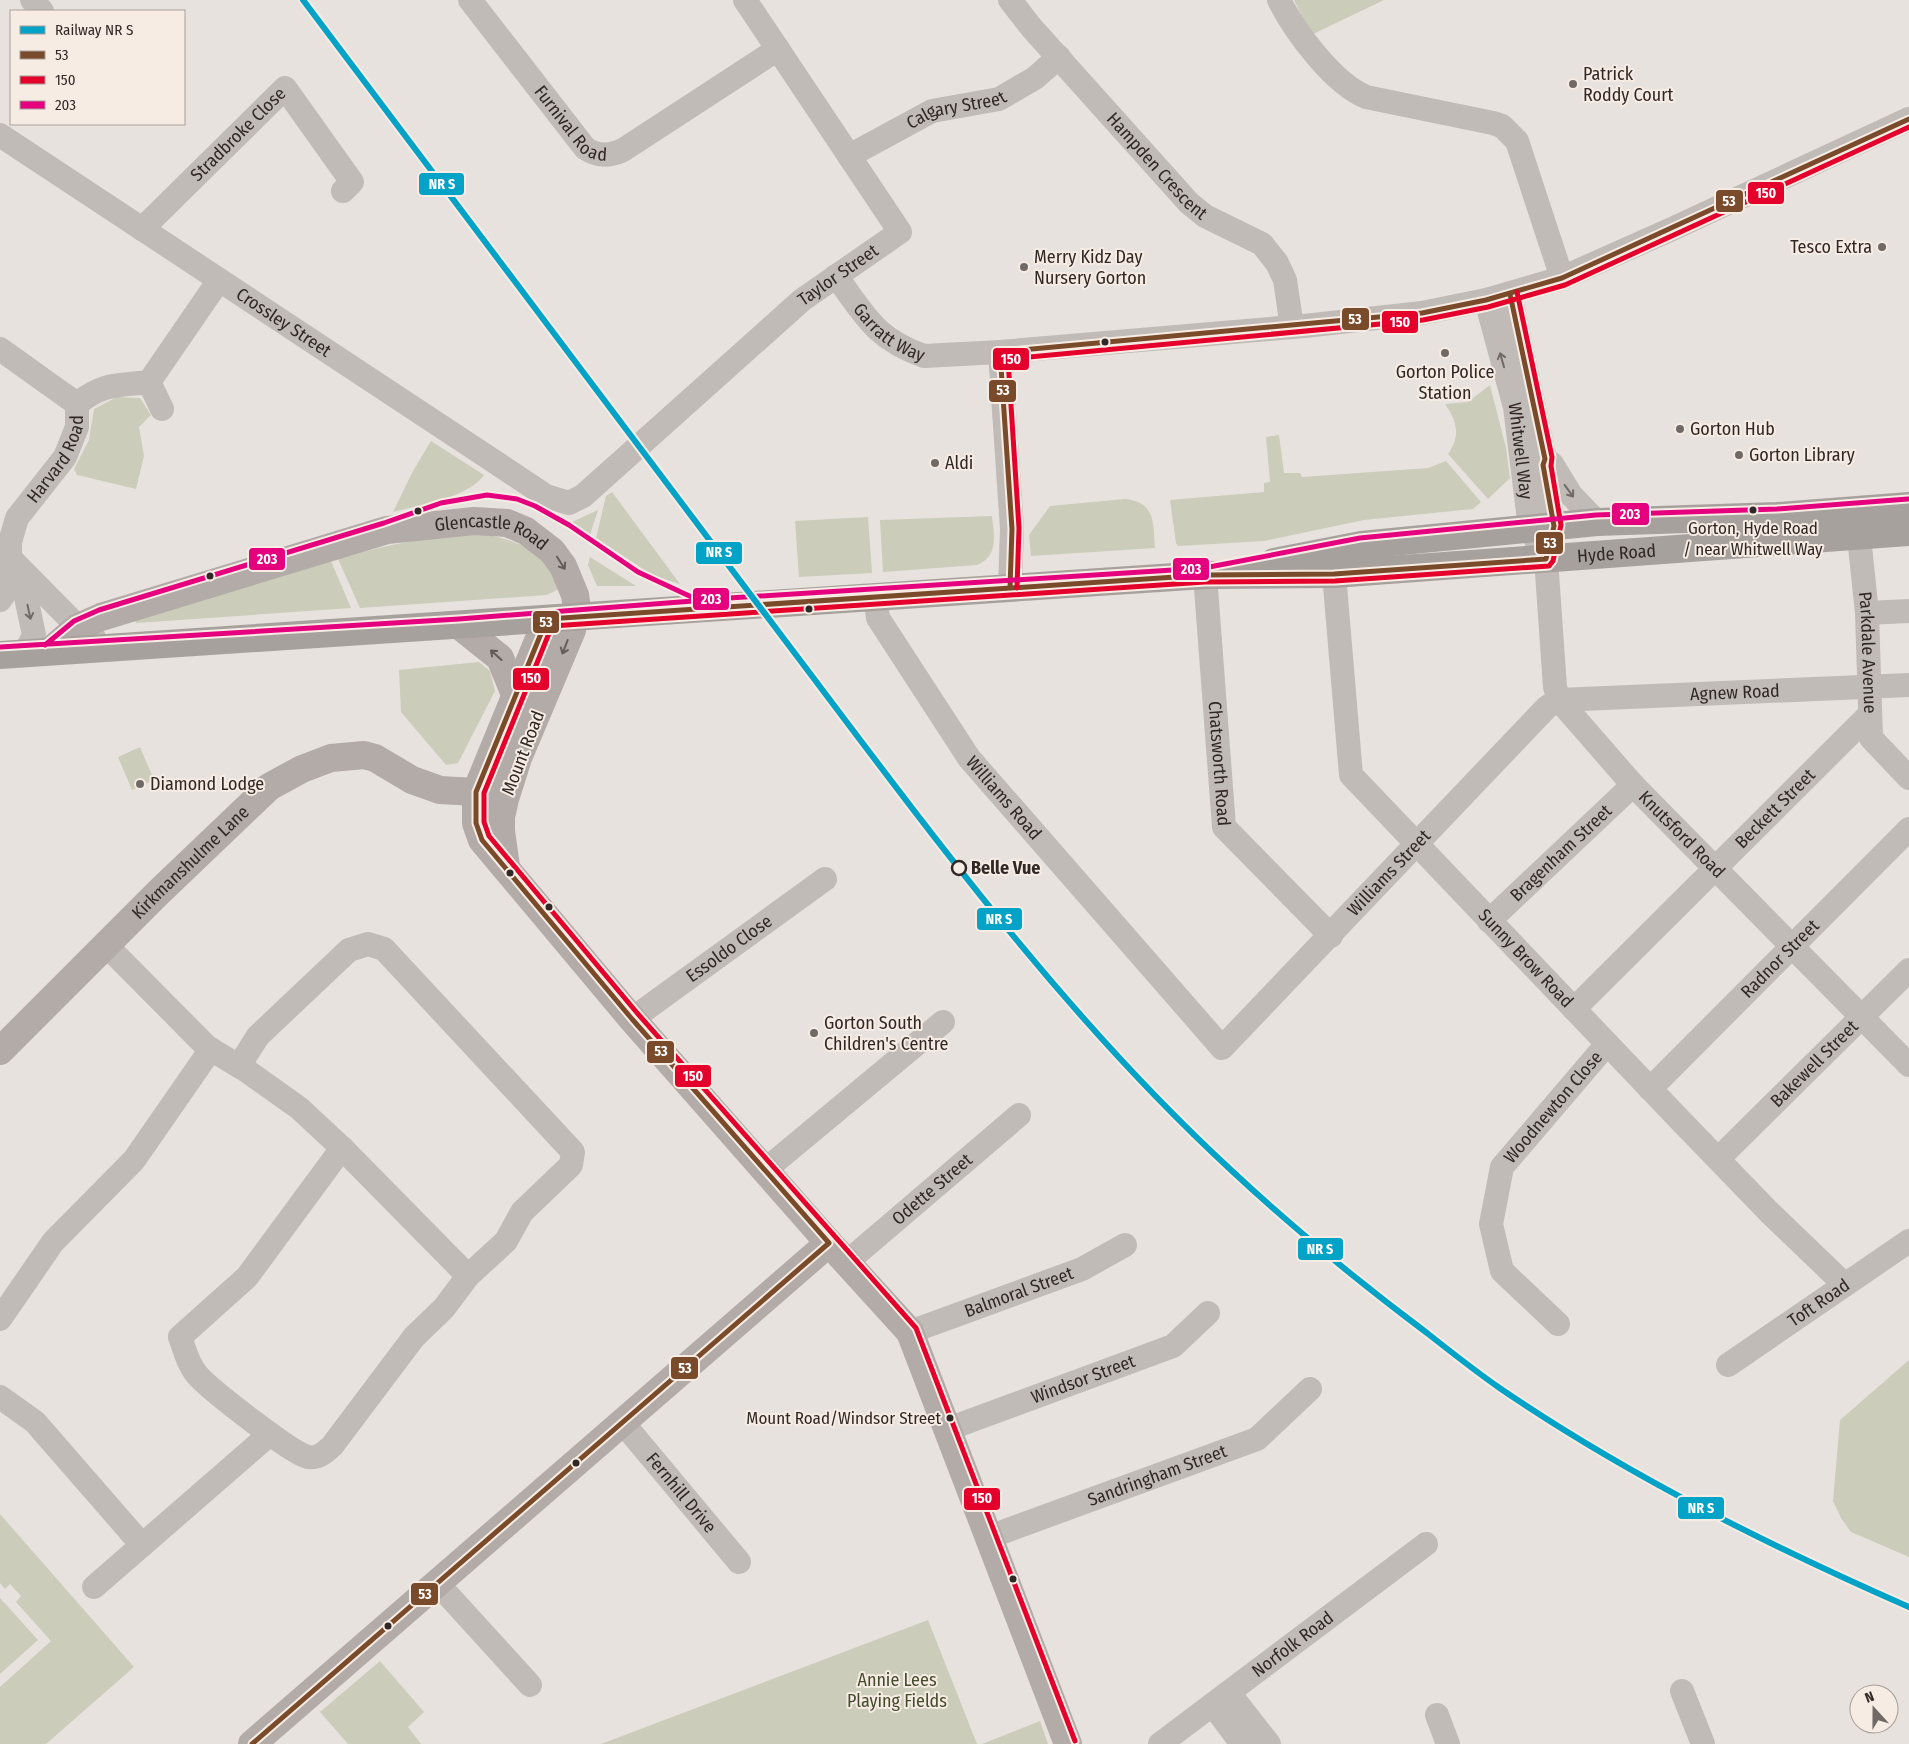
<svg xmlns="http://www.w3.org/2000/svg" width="1909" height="1744" font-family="'Fira Sans Condensed',sans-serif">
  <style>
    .green { fill: #cbccb9 }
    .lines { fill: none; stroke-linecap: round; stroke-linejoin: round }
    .street { stroke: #c1bbb7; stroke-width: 24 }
    .secondary { stroke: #b2aba8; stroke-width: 28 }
    .highway { stroke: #a7a19d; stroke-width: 28 }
    .bus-1-casing { stroke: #f6ece4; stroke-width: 9 }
    .bus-2-casing { stroke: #f6ece4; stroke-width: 9 }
    .bus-3-casing { stroke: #f6ece4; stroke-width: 9 }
    .bus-1 { stroke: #7a4b2a; stroke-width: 5 }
    .bus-2 { stroke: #e4002b; stroke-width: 5 }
    .bus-3 { stroke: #e5007d; stroke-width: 5 }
    .rail-1-casing { stroke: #f6ece4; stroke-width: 10 }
    .rail-1 { stroke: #02a3c6; stroke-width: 6 }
    .oneway { stroke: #726a67 }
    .oneway2 { stroke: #655c5a }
    .poi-dot { fill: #716966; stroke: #f6ece4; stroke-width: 2 }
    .bus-dot { fill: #312826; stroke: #f6ece4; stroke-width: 2 }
    .stop-dot { fill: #f6ece4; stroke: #312826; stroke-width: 2.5 }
    .labels { text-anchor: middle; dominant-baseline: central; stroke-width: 4; stroke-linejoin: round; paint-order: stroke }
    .bus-label { font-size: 17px; fill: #312826; stroke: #f6ece4 }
    .poi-label { font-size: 18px; fill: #312826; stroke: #f6ece4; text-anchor: start }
    .street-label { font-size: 18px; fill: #312826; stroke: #f6ece4 }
    .stop-label { font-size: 18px; font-weight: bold; fill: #312826; stroke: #f6ece4; text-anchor: start }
    .park-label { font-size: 18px; fill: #444c2d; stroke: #f6ece4 }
    .line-badge { stroke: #f6ece4; stroke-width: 2 }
    .badge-label { font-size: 14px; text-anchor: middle; font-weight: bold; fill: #fff }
  </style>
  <rect width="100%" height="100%" fill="#e8e2de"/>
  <path class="green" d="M1294,0H1384L1311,35Z
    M1490,385L1506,448L1510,478L1488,499L1448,454C1461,436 1457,421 1445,404L1468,402Z
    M117,397L140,398L151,415L139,427L144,456L136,489L77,475L74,469L89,440L94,409Z
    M1279,435L1284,473H1300L1302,477L1428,468L1446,461L1481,502L1473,509L1364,520L1264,541L1178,546L1176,543L1170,500L1264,492V483L1270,482L1266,437Z
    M431,441L484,475C468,498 419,505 393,512L413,471Z
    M612,492L680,584L652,575L596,538L606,496Z
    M1125,499C1156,502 1153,523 1155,548L1031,556L1029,535L1050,506Z
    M598,510L590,535L572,522Z
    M992,516C994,535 999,556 977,565L883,572L880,520Z
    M868,517L872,573L799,577L795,521Z
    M482,534C522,541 542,551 561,588L547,595L360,608L338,559C385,545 433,535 482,534Z
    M590,557L636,586H597L588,565Z
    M331,561L351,608L136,623L135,619Z
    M479,662L490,671L495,691L458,763L446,765L401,712L399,670Z
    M140,747L154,780L132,790L118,757Z
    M1909,1360V1557L1851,1532L1841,1518L1833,1501L1840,1420Z
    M0,1514L134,1667L46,1744H0V1687L51,1641L16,1602L21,1596L10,1584L5,1589L0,1583Z
    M0,1598L38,1640L0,1674Z
    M928,1620L977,1744H601Z
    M380,1661L424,1712L408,1727L421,1744H348L320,1712Z
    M1040,1721L1048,1744H982Z"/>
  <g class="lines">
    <g class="street">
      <path d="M32,0L42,11"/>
      <path id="s1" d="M470,0L585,148C597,157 610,156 623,150L778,49"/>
      <path id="s2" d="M1010,0L1031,27L1189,203L1205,216L1262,244L1277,263L1285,280L1292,327"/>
      <path d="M1279,0C1295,32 1333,83 1366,97L1493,123L1502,126L1517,141L1562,278"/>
      <path id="s3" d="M0,135L492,460L546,496L569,503L583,496L802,300L900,232L745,0"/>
      <path id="s4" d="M849,156L932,111L999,99L1035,78L1059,57"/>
      <path id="s5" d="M142,229L285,88L352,182L343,191"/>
      <path id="s6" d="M836,276C865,315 875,339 924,356L1000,352L1304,326L1422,313L1486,300L1562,278L1672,229L1909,119"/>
      <path id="s7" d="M1510,294L1545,459L1543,465L1554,526L1546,559L1555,687L1559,700L1633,785L1909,1065"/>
      <path id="s8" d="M1486,300L1515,407L1530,528L1538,544"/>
      <path d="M0,349L77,404"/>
      <path d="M1000,352L1012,529L1010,588"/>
      <path d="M149,382L162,409"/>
      <path d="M1545,459L1552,464L1571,495L1597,522"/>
      <path id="s9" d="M1857,518L1867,613L1871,738L1909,778"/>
      <path d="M10,558L78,627L94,638"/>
      <path d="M20,569L34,635L25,653"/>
      <path id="s10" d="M1334,574L1351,775L1680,1120L1769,1212L1845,1285"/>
      <path id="s11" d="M1205,575L1224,827L1331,936"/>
      <path id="s12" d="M875,597L878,618L969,758L1222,1048L1547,707L1559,700L1909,685"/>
      <path id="s13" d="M0,600L10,585V542L17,518L65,457L77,427V404C104,382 118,386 149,382L219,280"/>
      <path d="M1867,613L1909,611"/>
      <path id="s14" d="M1489,921L1633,785"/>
      <path d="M106,945L207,1047L247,1071L299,1108L342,1148L468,1276"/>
      <path id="s15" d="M1574,1009L1870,714"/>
      <path id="s16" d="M632,1019L825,879"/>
      <path d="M239,1066L258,1036L349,950L368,944L384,949L573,1152L571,1165L522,1212L506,1241L468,1276L444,1308L414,1337L332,1446C325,1452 318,1459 308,1457C291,1453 215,1393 200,1378C189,1367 185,1351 180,1337L247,1277L342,1148"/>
      <path id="s17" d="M1650,1089L1909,829"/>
      <path id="s18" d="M1719,1158L1909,970"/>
      <path d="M765,1170L943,1022"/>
      <path id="s19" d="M847,1262L1019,1115"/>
      <path d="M0,1319L53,1242L134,1160L211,1049"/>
      <path id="s20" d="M1558,1324L1502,1271L1491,1224L1502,1167L1607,1044"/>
      <path id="s21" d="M910,1332L1082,1269L1125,1245"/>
      <path id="s22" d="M1728,1365L1909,1241"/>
      <path d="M0,1397L35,1422L142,1545"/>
      <path id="s23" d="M623,1423L739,1562"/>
      <path id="s24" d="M948,1429L1173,1346L1208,1313"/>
      <path id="s25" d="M989,1537L1257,1439L1310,1389"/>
      <path d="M438,1584L530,1685"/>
      <path d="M94,1587L270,1434"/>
      <path d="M1682,1691L1703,1744"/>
      <path d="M1229,1693L1269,1744"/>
      <path d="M1213,1705L1242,1744"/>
      <path d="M1437,1715L1448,1744"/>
      <path id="s26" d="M1160,1744L1426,1544"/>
    </g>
    <g class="secondary">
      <path d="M547,619L476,792V823L482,840L632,1019L829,1243L910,1332L1068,1744"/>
      <path d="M460,626L500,658L516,697"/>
      <path id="s27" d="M50,651L78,627L101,617L387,530L474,521L507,523L526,531L552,551L563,566L575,595L577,608L572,630L518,758L505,799L501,817V831L506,867"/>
      <path id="s28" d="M0,1051L159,892L269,787L302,769L331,758L364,755L375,758L412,780L440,790L476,792L489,789L493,785"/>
      <path d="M252,1744L829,1243"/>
    </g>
    <g class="highway">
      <path d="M1274,562L1361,545L1597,522L1777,516L1909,506"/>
      <path id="s29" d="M0,655L1205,575L1334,574L1909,532"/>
    </g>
    <g class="bus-1-casing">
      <path id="bus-1" d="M1010,588L1012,529L1000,352L1422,313L1486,300L1562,278L1909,119
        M829,1243L632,1019L482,840L476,823V792L547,619L1205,575L1334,574L1546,559L1554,526L1543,465L1545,459L1510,294
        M252,1744L829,1243"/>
    </g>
    <g class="bus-2-casing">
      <path id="bus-2" d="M1017,588L1019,528L1008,359L1423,320L1488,307L1565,285L1909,127
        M1075,1741L916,1328L638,1014L489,836L484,822V793L552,626L1205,582L1335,581L1549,566L1553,561L1561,525L1551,466L1552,457L1517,292"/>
    </g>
    <g class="bus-3-casing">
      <path id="bus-3" d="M45,645L74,621L99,610L384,523L441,503L487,495L517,499L535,506L569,525L638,572L698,600L1204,568L1360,538L1596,515L1777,509L1908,499
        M0,647L459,619L693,601"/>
    </g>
    <use href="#bus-1" class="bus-1"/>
    <use href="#bus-2" class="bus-2"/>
    <use href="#bus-3" class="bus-3"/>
    <g class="rail-1-casing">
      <path id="rail-1" d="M303,0C463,213 624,426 784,639C924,824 1060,1012 1231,1170C1293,1228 1359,1282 1427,1333C1451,1352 1475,1371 1501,1389C1629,1476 1768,1545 1909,1607"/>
    </g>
    <use href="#rail-1" class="rail-1"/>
  </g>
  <defs><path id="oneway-shaft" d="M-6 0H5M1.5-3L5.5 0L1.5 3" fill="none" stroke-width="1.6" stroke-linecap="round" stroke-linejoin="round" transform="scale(1.25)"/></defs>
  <g class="oneway">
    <use href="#oneway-shaft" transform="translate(1502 360) rotate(-106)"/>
    <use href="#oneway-shaft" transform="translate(1569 491) rotate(54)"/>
    <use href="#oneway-shaft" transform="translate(29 612) rotate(78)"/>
  </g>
  <g class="oneway2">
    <use href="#oneway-shaft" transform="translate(561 563) rotate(57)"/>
    <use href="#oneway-shaft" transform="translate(565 647) rotate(111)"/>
    <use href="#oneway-shaft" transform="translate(496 655) rotate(-138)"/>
  </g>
  <g class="poi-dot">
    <circle cx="1573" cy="84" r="5"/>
    <circle cx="1882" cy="247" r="5"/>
    <circle cx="1024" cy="267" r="5"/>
    <circle cx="1445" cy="353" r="5"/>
    <circle cx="1680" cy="429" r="5"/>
    <circle cx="1739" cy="455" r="5"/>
    <circle cx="935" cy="463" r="5"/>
    <circle cx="140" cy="784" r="5"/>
    <circle cx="814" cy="1033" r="5"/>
  </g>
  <g class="bus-dot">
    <circle cx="1105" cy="342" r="4.5"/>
    <circle cx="1753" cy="510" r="4.5"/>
    <circle cx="418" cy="511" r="4.5"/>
    <circle cx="210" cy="576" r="4.5"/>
    <circle cx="809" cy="609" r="4.5"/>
    <circle cx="510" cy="873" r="4.5"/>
    <circle cx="549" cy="907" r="4.5"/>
    <circle cx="950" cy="1418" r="4.5"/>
    <circle cx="576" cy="1463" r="4.5"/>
    <circle cx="1013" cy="1579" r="4.5"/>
    <circle cx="388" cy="1626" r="4.5"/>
  </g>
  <circle class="stop-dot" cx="959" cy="868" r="7"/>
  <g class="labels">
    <g class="bus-label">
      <text x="1753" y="528">Gorton, Hyde Road<tspan x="1753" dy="21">/ near Whitwell Way</tspan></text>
      <text x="941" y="1418" text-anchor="end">Mount Road/Windsor Street</text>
    </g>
    <g class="poi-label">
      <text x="1583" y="74">Patrick<tspan x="1583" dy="21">Roddy Court</tspan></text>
      <text x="1872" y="247" text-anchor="end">Tesco Extra</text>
      <text x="1034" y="257">Merry Kidz Day<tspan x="1034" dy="21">Nursery Gorton</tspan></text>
      <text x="1445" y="372" text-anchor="middle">Gorton Police<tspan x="1445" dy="21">Station</tspan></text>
      <text x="1690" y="429">Gorton Hub</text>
      <text x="1749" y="455">Gorton Library</text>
      <text x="945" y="463">Aldi</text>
      <text x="150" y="784">Diamond Lodge</text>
      <text x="824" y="1023">Gorton South<tspan x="824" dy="21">Children's Centre</tspan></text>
    </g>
    <g class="street-label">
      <text stroke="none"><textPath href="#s4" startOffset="118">Calgary Street</textPath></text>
      <text stroke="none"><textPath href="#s1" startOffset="161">Furnival Road</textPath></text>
      <text stroke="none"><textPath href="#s5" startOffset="135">Stradbroke Close</textPath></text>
      <text stroke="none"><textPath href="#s2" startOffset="222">Hampden Crescent</textPath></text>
      <text stroke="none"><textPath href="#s3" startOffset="1032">Taylor Street</textPath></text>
      <text stroke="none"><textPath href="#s3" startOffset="340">Crossley Street</textPath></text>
      <text stroke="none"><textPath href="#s6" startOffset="79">Garratt Way</textPath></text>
      <text stroke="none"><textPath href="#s8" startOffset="155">Whitwell Way</textPath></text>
      <text stroke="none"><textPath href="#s13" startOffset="158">Harvard Road</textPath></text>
      <text stroke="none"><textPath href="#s27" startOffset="468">Glencastle Road</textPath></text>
      <text stroke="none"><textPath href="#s29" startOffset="1620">Hyde Road</textPath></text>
      <text stroke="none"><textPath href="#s9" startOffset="135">Parkdale Avenue</textPath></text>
      <text stroke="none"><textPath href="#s12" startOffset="1234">Agnew Road</textPath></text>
      <text transform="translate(523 753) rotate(-69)">Mount Road</text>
      <text stroke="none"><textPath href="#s11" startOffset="189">Chatsworth Road</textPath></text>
      <text stroke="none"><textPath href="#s12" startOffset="241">Williams Road</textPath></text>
      <text stroke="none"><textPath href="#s15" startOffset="284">Beckett Street</textPath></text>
      <text stroke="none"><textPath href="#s7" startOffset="595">Knutsford Road</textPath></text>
      <text stroke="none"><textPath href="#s14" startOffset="99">Bragenham Street</textPath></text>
      <text stroke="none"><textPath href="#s28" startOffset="268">Kirkmanshulme Lane</textPath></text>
      <text stroke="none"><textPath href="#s12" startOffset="815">Williams Street</textPath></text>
      <text stroke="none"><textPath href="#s16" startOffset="120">Essoldo Close</textPath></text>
      <text stroke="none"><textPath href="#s10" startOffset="455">Sunny Brow Road</textPath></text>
      <text stroke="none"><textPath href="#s17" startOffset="184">Radnor Street</textPath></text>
      <text stroke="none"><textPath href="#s18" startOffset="134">Bakewell Street</textPath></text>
      <text stroke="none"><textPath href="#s20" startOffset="262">Woodnewton Close</textPath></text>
      <text stroke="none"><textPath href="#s19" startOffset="112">Odette Street</textPath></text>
      <text stroke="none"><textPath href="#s21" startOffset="116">Balmoral Street</textPath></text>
      <text stroke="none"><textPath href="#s22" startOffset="110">Toft Road</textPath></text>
      <text stroke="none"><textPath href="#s24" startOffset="144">Windsor Street</textPath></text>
      <text stroke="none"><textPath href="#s25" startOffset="179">Sandringham Street</textPath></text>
      <text stroke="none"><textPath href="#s23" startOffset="91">Fernhill Drive</textPath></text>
      <text stroke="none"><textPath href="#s26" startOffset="166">Norfolk Road</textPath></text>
    </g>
    <g class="stop-label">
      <text x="971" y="868">Belle Vue</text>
    </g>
    <g class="park-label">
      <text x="897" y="1680">Annie Lees<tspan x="897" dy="21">Playing Fields</tspan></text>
    </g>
  </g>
  <g class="line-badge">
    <rect x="418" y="172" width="47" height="24" rx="5" fill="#02a3c6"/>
    <rect x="1747" y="181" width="38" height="24" rx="5" fill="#e4002b"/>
    <rect x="1715" y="189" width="29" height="24" rx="5" fill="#7a4b2a"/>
    <rect x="1341" y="307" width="29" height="24" rx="5" fill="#7a4b2a"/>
    <rect x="1381" y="310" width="38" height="24" rx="5" fill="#e4002b"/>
    <rect x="992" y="347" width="38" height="24" rx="5" fill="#e4002b"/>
    <rect x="988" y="379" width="29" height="24" rx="5" fill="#7a4b2a"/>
    <rect x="1611" y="502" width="39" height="24" rx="5" fill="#e5007d"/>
    <rect x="1535" y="531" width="29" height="24" rx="5" fill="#7a4b2a"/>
    <rect x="695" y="541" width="48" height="24" rx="5" fill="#02a3c6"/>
    <rect x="248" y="547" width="38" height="24" rx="5" fill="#e5007d"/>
    <rect x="1172" y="557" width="38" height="24" rx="5" fill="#e5007d"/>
    <rect x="692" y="587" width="38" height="24" rx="5" fill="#e5007d"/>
    <rect x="532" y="610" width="28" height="24" rx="5" fill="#7a4b2a"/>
    <rect x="512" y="667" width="38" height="24" rx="5" fill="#e4002b"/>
    <rect x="976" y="907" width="47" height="24" rx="5" fill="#02a3c6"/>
    <rect x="646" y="1040" width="29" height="24" rx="5" fill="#7a4b2a"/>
    <rect x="674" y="1064" width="38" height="24" rx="5" fill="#e4002b"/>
    <rect x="1297" y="1237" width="47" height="24" rx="5" fill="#02a3c6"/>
    <rect x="670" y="1356" width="29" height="24" rx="5" fill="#7a4b2a"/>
    <rect x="963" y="1487" width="38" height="24" rx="5" fill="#e4002b"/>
    <rect x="1677" y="1496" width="48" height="24" rx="5" fill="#02a3c6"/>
    <rect x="410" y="1582" width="29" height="24" rx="5" fill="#7a4b2a"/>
  </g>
  <g class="badge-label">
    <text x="442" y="189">NR S</text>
    <text x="1766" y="198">150</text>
    <text x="1729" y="206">53</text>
    <text x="1355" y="324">53</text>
    <text x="1400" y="327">150</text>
    <text x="1011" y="364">150</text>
    <text x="1003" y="395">53</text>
    <text x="1630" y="519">203</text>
    <text x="1550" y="548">53</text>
    <text x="719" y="557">NR S</text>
    <text x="267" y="564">203</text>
    <text x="1191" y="574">203</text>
    <text x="711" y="604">203</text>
    <text x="546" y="627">53</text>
    <text x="531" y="683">150</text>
    <text x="999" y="924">NR S</text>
    <text x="661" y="1056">53</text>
    <text x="693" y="1081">150</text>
    <text x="1320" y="1254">NR S</text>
    <text x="685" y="1373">53</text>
    <text x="982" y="1503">150</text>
    <text x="1701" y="1513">NR S</text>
    <text x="425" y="1599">53</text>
  </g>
  <rect x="10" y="10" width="175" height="115" fill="#f6ece4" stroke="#a79e98"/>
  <rect x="20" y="26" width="25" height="8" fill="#02a3c6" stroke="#a79e98"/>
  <text x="55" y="35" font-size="15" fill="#312826">Railway NR S</text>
  <rect x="20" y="51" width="25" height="8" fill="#7a4b2a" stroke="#a79e98"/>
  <text x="55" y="60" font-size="15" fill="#312826">53</text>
  <rect x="20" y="76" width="25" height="8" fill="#e4002b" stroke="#a79e98"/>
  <text x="55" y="85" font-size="15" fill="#312826">150</text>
  <rect x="20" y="101" width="25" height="8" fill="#e5007d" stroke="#a79e98"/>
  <text x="55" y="110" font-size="15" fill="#312826">203</text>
  <g transform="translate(1874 1709) rotate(339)"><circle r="24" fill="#f6ece4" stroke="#a79e98"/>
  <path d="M0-4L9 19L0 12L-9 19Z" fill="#716966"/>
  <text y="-8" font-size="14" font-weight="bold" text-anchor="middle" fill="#312826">N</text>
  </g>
</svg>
